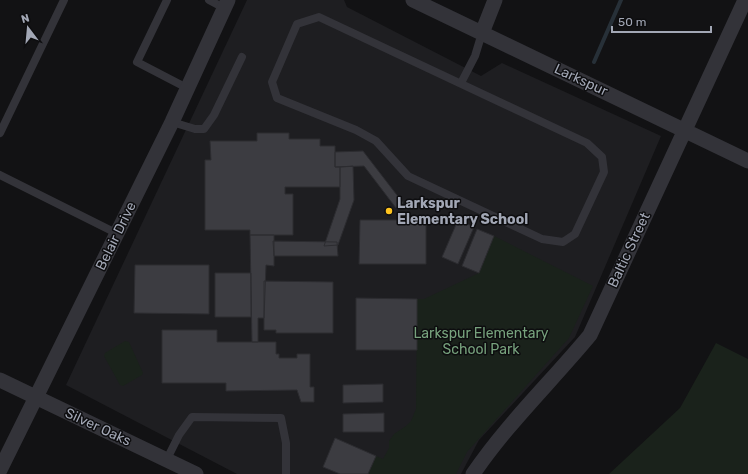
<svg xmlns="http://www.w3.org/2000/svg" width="748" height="474" font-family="Rubik,sans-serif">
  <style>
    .built { fill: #1e1e21 }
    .green { fill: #1a221b }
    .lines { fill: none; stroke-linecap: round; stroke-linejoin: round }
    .stream { stroke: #273038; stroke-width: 4 }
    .building { fill: #3c3c41; stroke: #2c2c30 }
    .lane { stroke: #333339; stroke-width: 8 }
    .street { stroke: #333339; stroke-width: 15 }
    .poi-dot { fill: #ffc41f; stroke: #0d0d0f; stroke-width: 1.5 }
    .labels { text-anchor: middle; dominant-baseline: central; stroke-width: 3; stroke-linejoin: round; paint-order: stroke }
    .street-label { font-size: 14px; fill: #a2a7b5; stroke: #0d0d0f }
    .poi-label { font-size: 14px; font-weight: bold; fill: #a2a7b5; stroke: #0d0d0f; text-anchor: start }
    .park-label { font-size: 14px; fill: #77a27d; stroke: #0d0d0f }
  </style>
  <rect width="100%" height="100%" fill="#121214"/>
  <path class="built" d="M247,0H344L347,7L481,76L502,63L661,136L575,337L479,440L461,474H237L66,385Z"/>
  <path class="green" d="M494,236L593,286L569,338L467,452L456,474H368L376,456L383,459L389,448V441L394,434L406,426L411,421L416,409L417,299H424L479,273Z
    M125,341L129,342L143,373L142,375L123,386L120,385L104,356L105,353Z
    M716,343L748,359V474H609L680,408Z"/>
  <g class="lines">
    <path class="stream" d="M594,62L621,0"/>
  </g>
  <path class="building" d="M257,133H289V139H320V146H335V167H340V187H285V194H293V235H250V230H205V160H211L210,141H257Z
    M363,151L403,203L396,208L364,166L335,167V152Z
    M353,166L354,200L338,245L324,246L340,199V167Z
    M360,220H426V264H359Z
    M458,220L474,227L458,264L442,257Z
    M477,229L494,236L479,273L462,266Z
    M250,235H274V266L266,265L264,318H258V342H252Z
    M273,241L337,242L338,256H274Z
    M135,265H209V314L134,313Z
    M215,273H251V317H215Z
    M264,281L333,282V333H276V330H264Z
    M356,298L417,299V350H356Z
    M162,330H217V342H276V354H279V358H297V354H310V387H314V402H301L297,390L226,391V383H162Z
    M383,384V402L343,403V385Z
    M384,413V432H343V414Z
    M335,438L376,456L368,474H340L323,467Z"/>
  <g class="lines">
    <path class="lane" d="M167,0L137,62L187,88
      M209,0L224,8
      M319,17L587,143L602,157L604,172L575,234L563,242L542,239L408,176L376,141L356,130L277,98L272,82L297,24Z
      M461,83L475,56L482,33
      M172,122L195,129H204L214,115L242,57
      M0,133L64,0
      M0,175L118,234
      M167,459L179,435L192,417L281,418L286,443V474"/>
    <path class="street" d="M413,0L748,161
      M482,33L495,0
      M0,380L196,474
      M0,470L172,122L228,0
      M473,474C507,424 551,382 590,335L745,0"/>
  </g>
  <circle class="poi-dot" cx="389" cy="211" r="4"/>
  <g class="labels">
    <g class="street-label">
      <text transform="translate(581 80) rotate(25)">Larkspur</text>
      <text transform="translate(116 236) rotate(-64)">Belair Drive</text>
      <text transform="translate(629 250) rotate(-65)">Baltic Street</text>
      <text transform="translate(98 427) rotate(25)">Silver Oaks</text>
    </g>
    <g class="poi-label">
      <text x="397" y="203">Larkspur<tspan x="397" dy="16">Elementary School</tspan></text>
    </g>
    <g class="park-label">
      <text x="481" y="333">Larkspur Elementary<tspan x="481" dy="16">School Park</tspan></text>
    </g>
  </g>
  <g transform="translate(28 28) rotate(344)" stroke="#0d0d0f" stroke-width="3" paint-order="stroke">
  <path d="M0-3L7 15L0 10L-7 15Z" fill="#a2a7b5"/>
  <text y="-6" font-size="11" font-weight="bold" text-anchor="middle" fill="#a2a7b5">N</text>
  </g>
  <path d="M612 26v6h99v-6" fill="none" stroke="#a2a7b5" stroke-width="2"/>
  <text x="618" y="26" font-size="12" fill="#a2a7b5" stroke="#0d0d0f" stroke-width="3" paint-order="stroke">50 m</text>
</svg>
